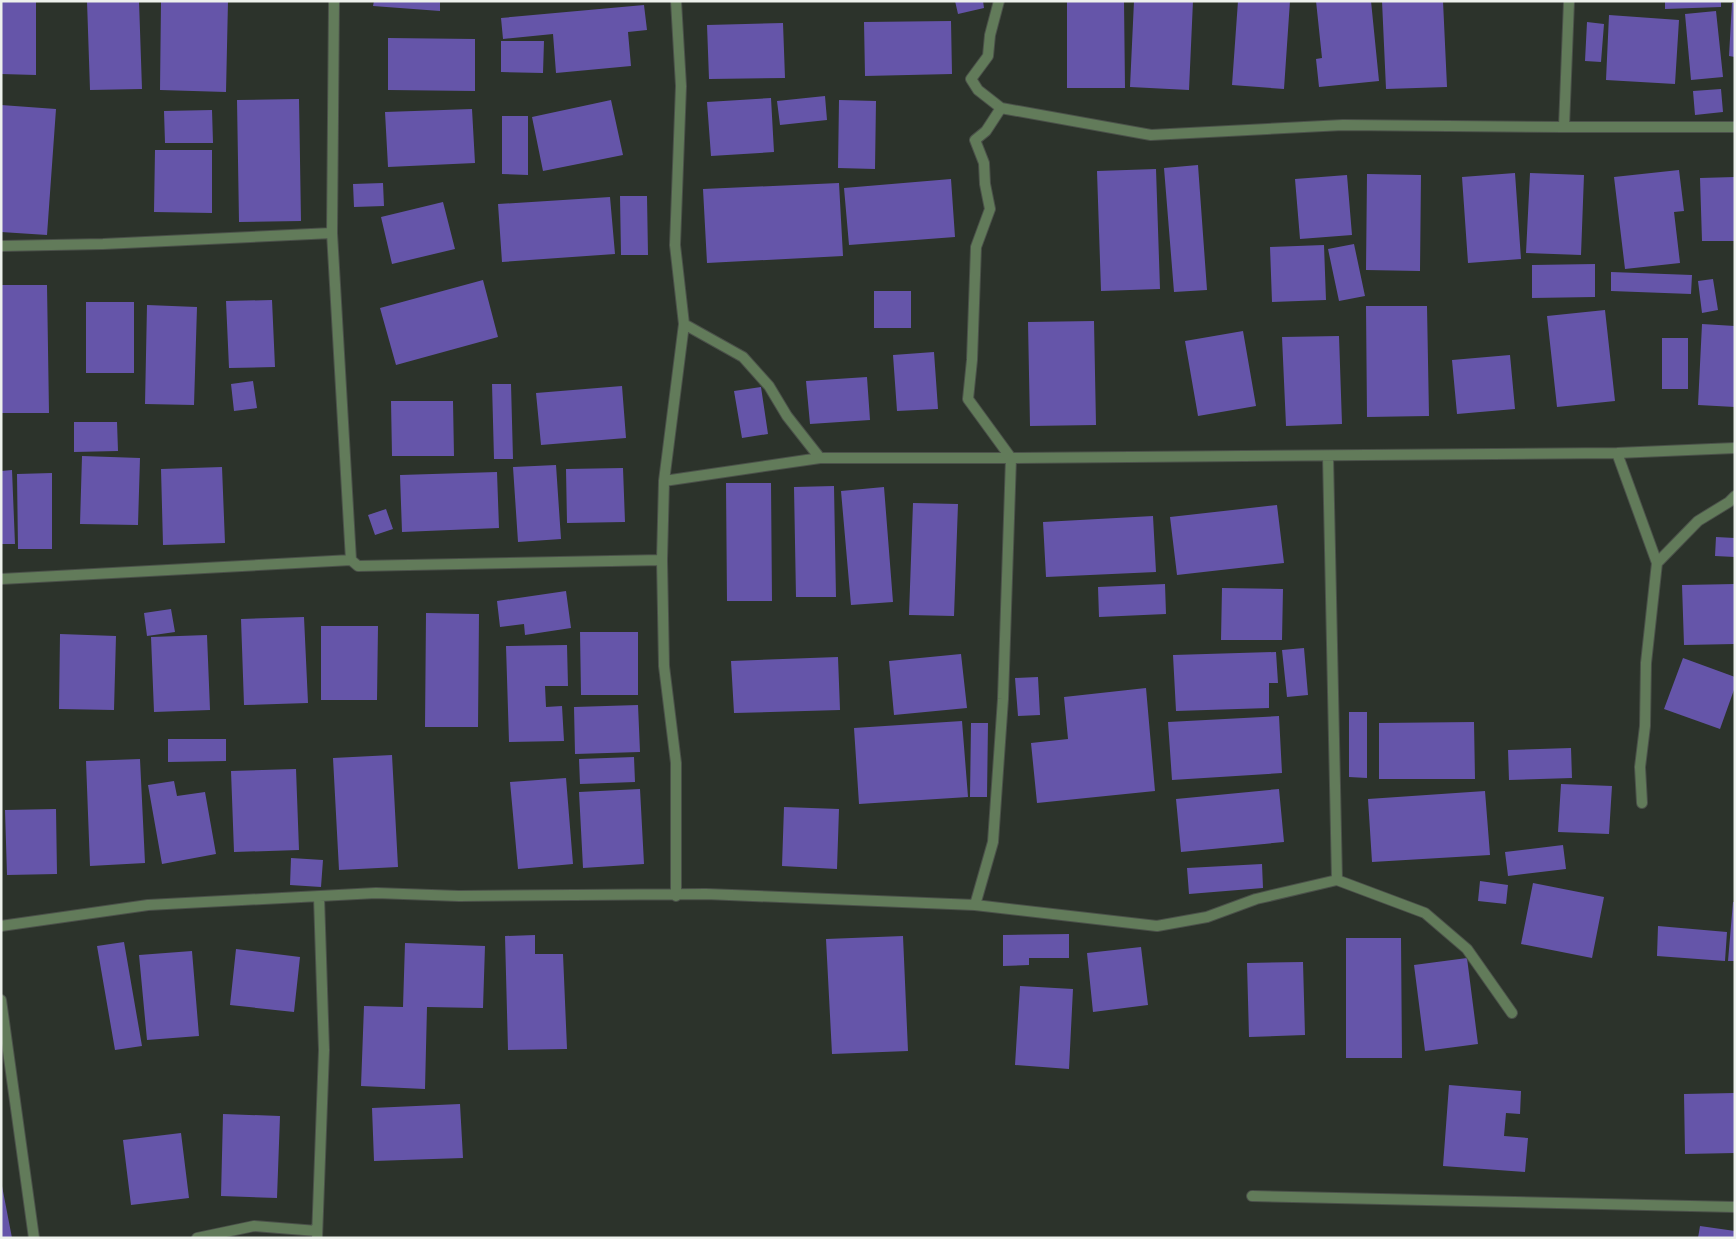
<svg xmlns="http://www.w3.org/2000/svg" width="1736" height="1239" font-family="'IBM Plex Sans',sans-serif">
  <style>
    .building { fill: #6555a9 }
    .lines { fill: none; stroke-linecap: round; stroke-linejoin: round }
    .minor-casing { stroke: #4b514a; stroke-width: 12 }
    .minor { stroke: #627b5a; stroke-width: 10 }
  </style>
  <rect width="100%" height="100%" fill="#2c332b"/>
  <path class="building" d="M1,1H36V75L1,74Z
    M87,1H139L142,89L90,90Z
    M161,1H228L226,92L160,90Z
    M374,1H440V11L373,6Z
    M955,1H983L984,8L958,14Z
    M1067,1H1124L1125,88H1067Z
    M1134,1H1193L1189,90L1130,87Z
    M1238,1H1290L1284,89L1232,85Z
    M1316,1H1371L1379,81L1319,87L1316,59L1322,58Z
    M1382,1H1443L1447,87L1386,89Z
    M1665,1H1721V7L1665,9Z
    M1732,3H1735V57L1729,56Z
    M644,5L647,30L628,32L631,66L556,73L553,34L503,39L501,18Z
    M1716,11L1723,77L1691,80L1685,14Z
    M1609,15L1679,20L1675,84L1606,80Z
    M951,21L952,74L865,76L864,22Z
    M1587,22L1604,24L1601,62L1585,61Z
    M783,23L785,78L709,79L707,25Z
    M388,38L475,39V91L388,90Z
    M501,41H544L543,73L501,72Z
    M1721,89L1723,112L1695,115L1693,91Z
    M825,96L827,120L780,125L777,101Z
    M771,98L774,152L711,156L707,102Z
    M299,99L301,221L239,222L237,100Z
    M611,100L623,155L543,171L532,117Z
    M839,100L876,101L875,169L838,168Z
    M1,105L56,109L47,235L1,232Z
    M472,109L475,163L388,167L385,112Z
    M212,110L213,143H165L164,111Z
    M502,116H528V175L502,174Z
    M155,150H212V213L154,212Z
    M1198,165L1207,290L1174,292L1164,168Z
    M1156,169L1160,289L1101,291L1097,171Z
    M1679,170L1684,211L1674,212L1680,263L1625,269L1614,177Z
    M1515,173L1521,259L1468,263L1462,177Z
    M1530,173L1584,175L1581,255L1526,253Z
    M1367,174L1421,175L1420,271L1366,270Z
    M1347,175L1352,235L1300,239L1295,179Z
    M1735,177V241H1702L1700,178Z
    M951,179L955,237L849,245L844,188Z
    M383,183L384,206L354,207L353,184Z
    M839,183L843,256L707,263L703,189Z
    M620,196H647L648,255H621Z
    M610,197L615,254L502,262L498,204Z
    M443,202L455,249L392,264L381,217Z
    M1354,244L1365,296L1339,301L1328,249Z
    M1324,245L1326,300L1272,302L1270,247Z
    M1595,264V297L1532,298V265Z
    M1611,272L1692,275L1691,294L1611,291Z
    M1713,279L1718,310L1702,313L1698,281Z
    M483,280L498,337L396,365L380,308Z
    M1,285H47L49,413H1Z
    M874,291H911V328H874Z
    M272,300L275,367L229,368L226,301Z
    M86,302H134V373H86Z
    M147,305L197,307L194,405L145,404Z
    M1366,306H1427L1429,416L1367,417Z
    M1605,310L1615,401L1557,407L1547,316Z
    M1094,321L1096,425L1030,426L1028,322Z
    M1702,324L1735,326V407L1698,405Z
    M1243,331L1256,406L1198,416L1185,341Z
    M1339,336L1342,424L1286,426L1282,337Z
    M1662,338H1688V389H1662Z
    M934,352L938,409L897,411L893,355Z
    M1510,355L1515,409L1457,414L1452,360Z
    M867,377L870,420L810,424L806,381Z
    M253,381L257,408L234,411L231,384Z
    M492,384H511L513,459H494Z
    M622,386L626,438L541,445L536,393Z
    M761,387L768,434L742,438L734,391Z
    M391,401H453L454,456H392Z
    M74,422H117L118,451L74,452Z
    M82,456L140,458L138,525L80,524Z
    M556,465L561,539L518,542L513,467Z
    M222,467L225,543L163,545L161,469Z
    M623,468L625,522L567,523L566,469Z
    M12,470L15,544H1V471Z
    M497,472L499,528L402,532L400,475Z
    M52,473V549H18L17,474Z
    M726,483H771L772,601H727Z
    M834,486L836,597H796L794,487Z
    M884,487L893,602L851,605L841,491Z
    M913,503L958,504L954,616L909,615Z
    M1277,505L1284,563L1177,575L1170,517Z
    M386,509L393,529L375,535L368,515Z
    M1153,516L1156,572L1046,577L1043,522Z
    M1716,537L1735,538V557L1715,556Z
    M1165,584L1166,614L1099,617L1098,587Z
    M1735,584V644L1684,645L1682,585Z
    M1222,588L1283,589L1282,640H1221Z
    M566,591L571,628L525,635L524,624L500,627L497,601Z
    M171,609L175,632L147,636L144,613Z
    M426,613L479,614L478,727H425Z
    M304,617L308,703L244,705L241,619Z
    M321,626H378L377,700H321Z
    M580,632H638V695H581Z
    M60,634L116,636L114,710L59,709Z
    M207,635L210,710L154,712L151,637Z
    M567,645L568,686H545L546,707L562,706L564,741L509,742L506,646Z
    M1304,648L1308,695L1287,697L1282,650Z
    M1276,652L1278,683H1269V708L1176,711L1173,655Z
    M961,654L967,708L894,715L889,661Z
    M838,657L840,710L734,713L731,661Z
    M1683,658L1735,677V687L1720,729L1664,709Z
    M1038,677L1040,715L1018,716L1015,678Z
    M1146,688L1155,791L1037,803L1031,743L1068,739L1064,697Z
    M638,705L640,752L575,754L574,707Z
    M1349,712H1367V778L1349,777Z
    M1279,716L1282,773L1172,780L1168,722Z
    M962,721L968,797L859,804L854,728Z
    M1474,722L1475,779H1379V723Z
    M971,723H988L987,797H970Z
    M168,739H226V761L168,762Z
    M1571,748L1572,778L1509,780L1508,750Z
    M392,755L398,867L339,870L333,758Z
    M634,757L635,782L580,784L579,759Z
    M140,759L145,863L90,866L86,761Z
    M296,769L299,850L234,852L231,771Z
    M566,778L573,864L518,869L510,782Z
    M174,781L177,796L205,792L216,854L162,864L148,785Z
    M1561,784L1612,786L1609,834L1558,832Z
    M640,789L644,864L583,868L579,792Z
    M1279,789L1284,842L1181,852L1176,799Z
    M1485,791L1490,855L1372,862L1368,799Z
    M784,807L839,809L837,869L782,866Z
    M56,809L57,874L7,875L5,810Z
    M1563,845L1566,869L1508,876L1505,852Z
    M291,858L323,860L321,887L290,885Z
    M1262,864L1263,888L1189,894L1187,868Z
    M1480,881L1508,885L1506,904L1478,901Z
    M1533,883L1604,897L1592,958L1521,944Z
    M1733,902H1735V961H1728Z
    M1658,926L1727,932L1725,961L1657,956Z
    M1069,934V958H1029V965L1003,966V935Z
    M535,935V954H563L567,1049L508,1050L505,936Z
    M903,936L908,1051L832,1054L826,939Z
    M1346,938H1401L1402,1058H1346Z
    M124,942L142,1046L115,1050L97,946Z
    M405,943L485,946L483,1008L427,1007L425,1089L361,1086L364,1006L403,1007Z
    M1141,947L1148,1005L1093,1012L1087,953Z
    M236,949L300,957L294,1012L230,1005Z
    M192,951L199,1036L147,1040L139,955Z
    M1467,958L1478,1044L1425,1051L1414,965Z
    M1303,962L1305,1035L1249,1037L1247,963Z
    M1020,986L1073,989L1069,1069L1015,1065Z
    M1449,1085L1521,1091L1520,1114L1506,1113L1504,1136L1528,1138L1525,1172L1443,1166Z
    M1735,1093V1153L1685,1154L1684,1094Z
    M460,1104L463,1158L374,1161L372,1108Z
    M223,1114L280,1116L277,1198L221,1196Z
    M181,1133L189,1198L131,1205L123,1140Z
    M1,1186H2L12,1238H1Z
    M1700,1226L1735,1231V1238H1698Z"/>
  <g class="lines">
    <g class="minor-casing">
      <path id="minor" d="M334,1L332,233L351,560
        M676,1L681,86L675,245L684,324L664,481L662,560L664,666L676,763V896
        M999,1L990,35L988,56L971,79L978,90L1001,108L1151,135L1343,125L1564,127H1735
        M1564,127L1569,1
        M1,246L103,244L332,233
        M684,324L743,357L769,386L787,416L820,458
        M1617,453L1657,563L1646,663L1645,726L1640,767L1642,803
        M1328,456L1337,880
        M664,481L820,458H1011L1617,453L1735,448
        M1657,563L1698,521L1729,502L1735,496
        M1,579L351,560L358,566L662,560
        M975,905L993,842L1003,699L1011,458L968,399L972,360L976,247L990,209L985,184L984,163L975,140L986,131L1001,108
        M1,926L148,905L376,893L459,896L706,894L975,905L1157,926L1207,917L1256,899L1337,880L1425,913L1467,949L1512,1013
        M1,1000L34,1238
        M1252,1196L1735,1207
        M197,1238L254,1226L317,1231
        M317,1238L324,1050L319,897"/>
    </g>
    <use href="#minor" class="minor"/>
  </g>
  <rect width="1736" height="1239" fill="none" stroke="#edf1ec" stroke-width="5"/>
</svg>
